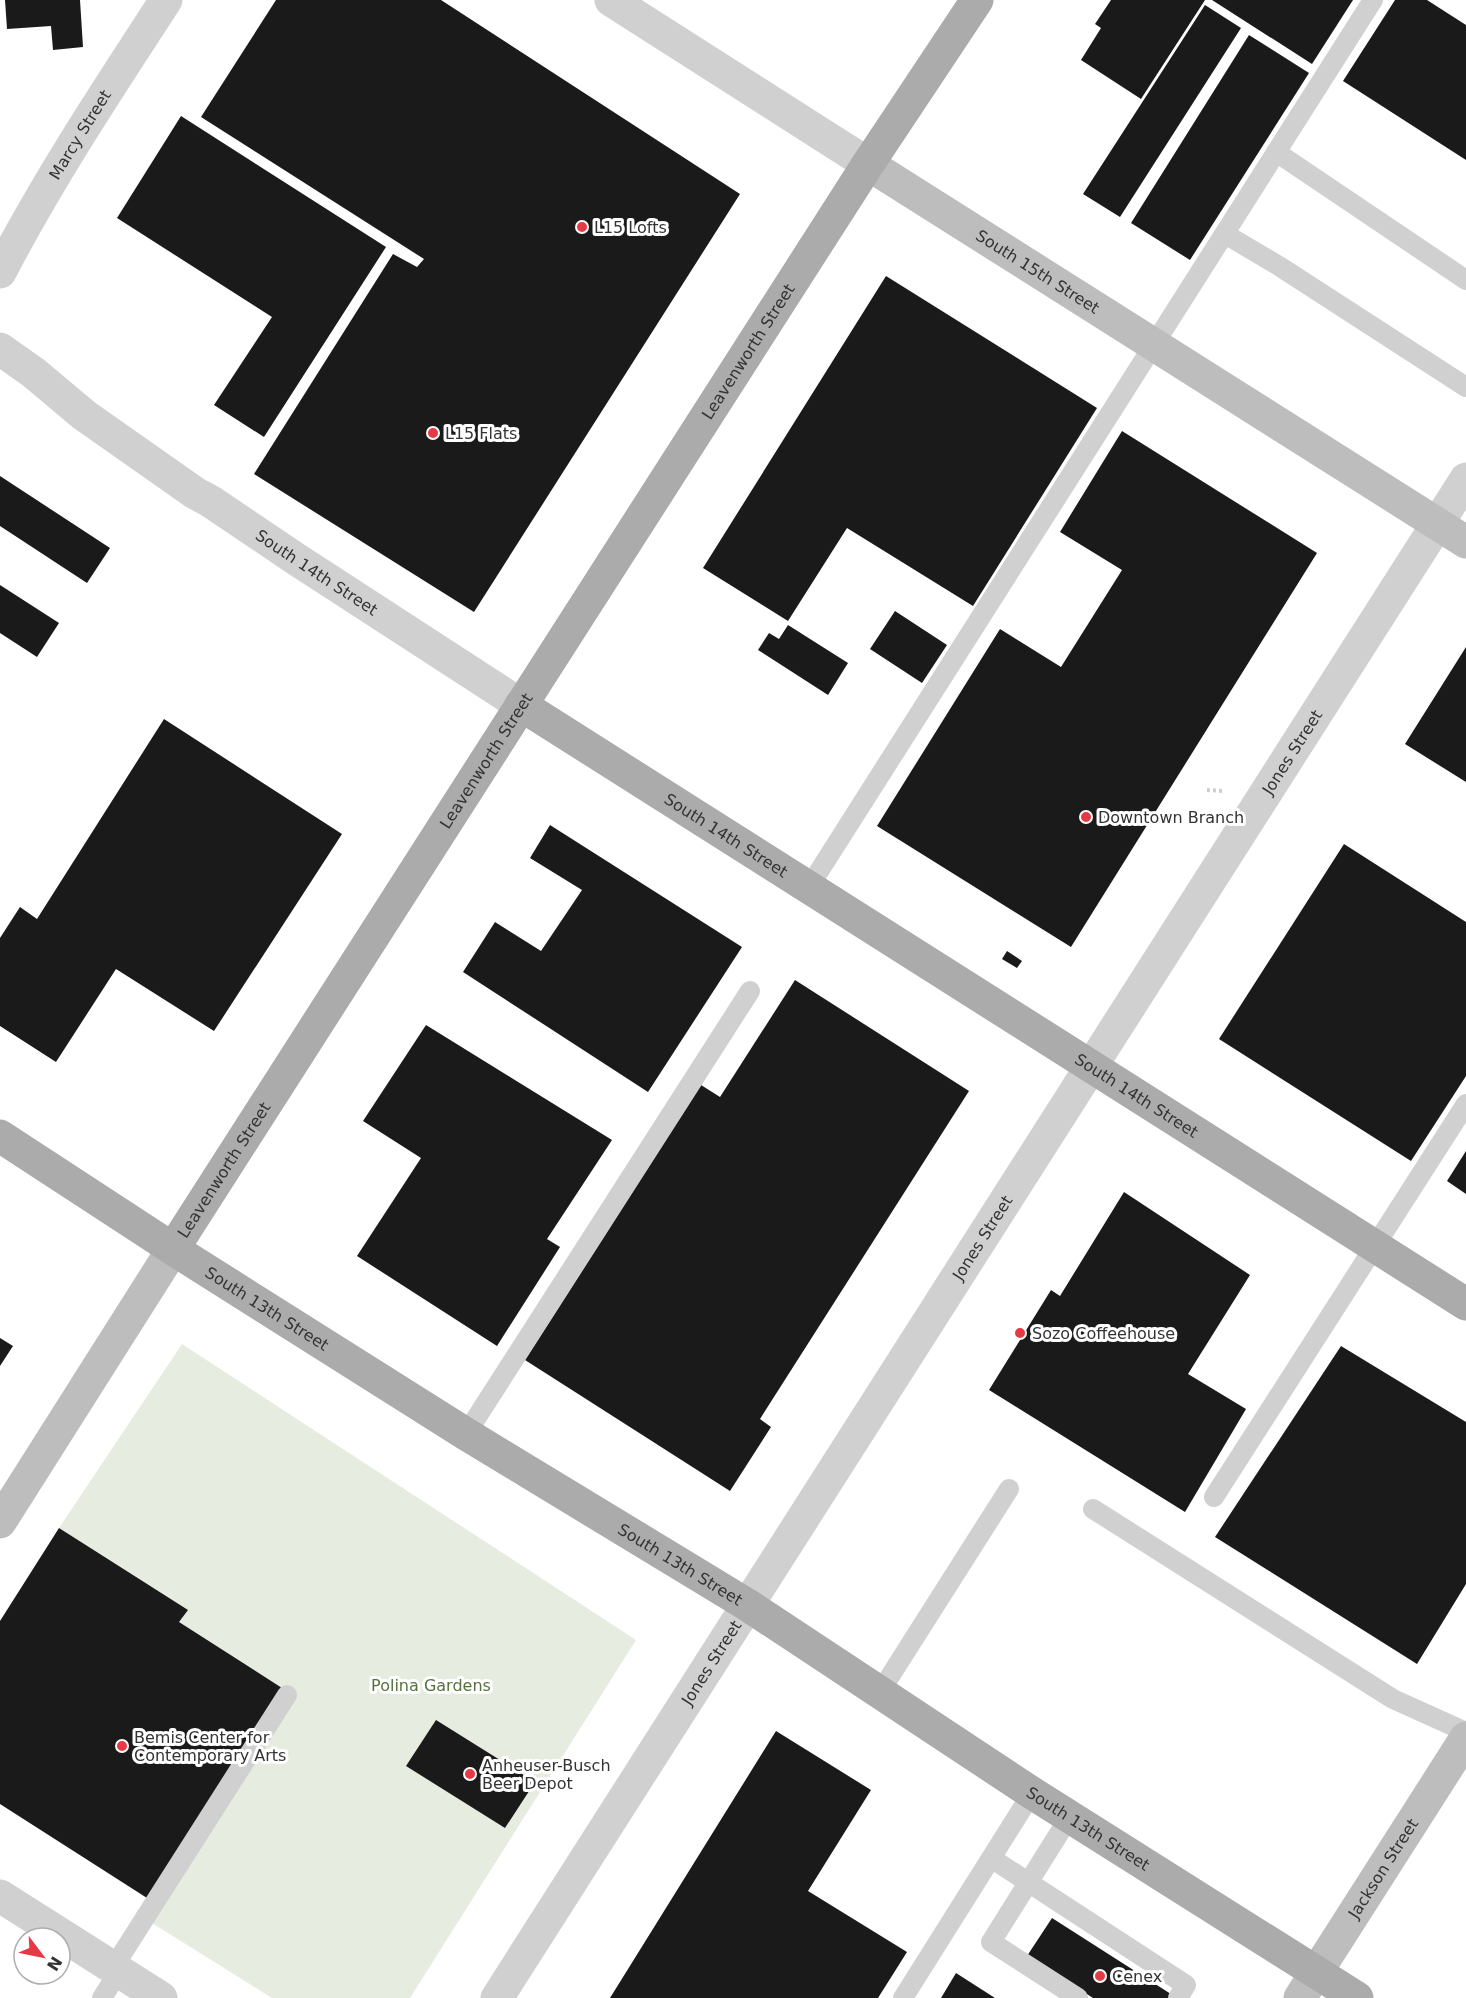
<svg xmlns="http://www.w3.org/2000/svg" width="1466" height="1998" font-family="'DejaVu Sans',sans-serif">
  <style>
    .green { fill: #e6ecdf }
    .building { fill: #1a1a1a }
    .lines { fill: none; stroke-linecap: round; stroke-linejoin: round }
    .path { stroke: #cdcdcd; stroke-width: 4; stroke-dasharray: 3 3; stroke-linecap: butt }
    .lane { stroke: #d0d0d0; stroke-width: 20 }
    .street { stroke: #d0d0d0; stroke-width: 33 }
    .secondary { stroke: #bdbdbd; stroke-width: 33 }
    .primary { stroke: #ababab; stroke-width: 33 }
    .poi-dot { fill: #e63946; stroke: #fff; stroke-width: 2 }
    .labels { text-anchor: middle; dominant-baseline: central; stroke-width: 6; stroke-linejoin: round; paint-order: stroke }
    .street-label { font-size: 16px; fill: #333; stroke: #fff }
    .poi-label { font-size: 16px; fill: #333; stroke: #fff; text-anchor: start }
    .park-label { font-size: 16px; fill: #56703f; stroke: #fff }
  </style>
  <rect width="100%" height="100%" fill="#fff"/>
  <path class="green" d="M182,1344L636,1640L410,1998H272L136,1913L147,1898L179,1622L187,1611L59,1528Z"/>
  <path class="building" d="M5,0H80L83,47L53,50L51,26L7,29Z
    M276,0H441L740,194L474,612L254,474L393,254L417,267L424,259L201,117Z
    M1111,0H1205L1141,99L1081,60L1101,28L1095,24Z
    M1212,0H1353L1312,64Z
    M1395,0H1427L1466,25V160L1343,81Z
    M1205,5L1241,28L1120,217L1083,194Z
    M1249,35L1309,73L1190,260L1131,223Z
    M181,116L386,247L264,437L214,405L272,317L117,218Z
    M886,276L1097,408L973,606L847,528L788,621L703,568Z
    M1122,431L1317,553L1071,947L877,826L1000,629L1061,667L1122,570L1060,532Z
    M0,476L110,548L87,583L0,526Z
    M0,585L59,623L37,657L0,633Z
    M895,611L947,645L922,683L870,649Z
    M788,625L848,663L828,695L758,650L769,633L779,639Z
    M1466,647V782L1405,744Z
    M164,719L342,834L214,1031L116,969L56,1062L0,1026V938L20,907L37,919Z
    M550,825L742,947L648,1092L463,972L495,922L541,951L582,890L530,858Z
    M1344,844L1466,922V1076L1411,1161L1219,1039Z
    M1007,951L1022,961L1017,968L1002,959Z
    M795,980L969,1091L760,1419L771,1427L730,1491L525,1360L701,1085L720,1097Z
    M426,1025L612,1140L547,1239L560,1247L497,1346L357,1256L421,1158L363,1121Z
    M1466,1151V1194L1447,1181Z
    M1124,1192L1250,1275L1188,1374L1246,1409L1185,1512L989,1390L1051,1290L1060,1296Z
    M0,1338L13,1346L0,1366Z
    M1341,1346L1466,1422V1584L1417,1664L1215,1537Z
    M59,1528L188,1610L179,1622L282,1688L147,1898L0,1804V1621Z
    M436,1720L535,1782L505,1828L406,1766Z
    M776,1731L871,1790L808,1891L907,1952L878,1998H610Z
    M1052,1918L1174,1996L1172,1998H1093L1027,1956Z
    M956,1973L995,1998H941Z"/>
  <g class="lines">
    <path class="path" d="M1207,790L1224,791"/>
    <path class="lane" d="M1276,152L1466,280
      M1225,234L1279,266L1466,387
      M809,887L1373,0
      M466,1434L750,991
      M1214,1497L1466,1104
      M1093,1509L1393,1699L1466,1732
      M880,1692L1009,1489
      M1070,1816L991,1942L1078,1998
      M991,1858L1186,1985L1178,1998
      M113,1968L287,1695
      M102,1998L119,1971
      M903,1998L1032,1793"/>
    <g class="street">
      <path d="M611,0L868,164"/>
      <path id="s1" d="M0,272C49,178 108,89 166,0"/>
      <path id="s2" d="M0,349L34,373L84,415L195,493L210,501L296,559L521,705"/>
      <path d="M0,1896L161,1998"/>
      <path id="s3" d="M497,1998L1466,479"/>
    </g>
    <g class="secondary">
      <path id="s4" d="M868,164L1466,542"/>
      <path d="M0,1522L173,1249"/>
      <path id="s5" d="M1300,1998L1466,1738"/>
    </g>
    <g class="primary">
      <path id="s6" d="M521,705L1466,1304"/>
      <path id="s7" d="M0,1136L173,1249L466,1434L746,1604L1032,1793L1357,1998"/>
      <path id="s8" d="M173,1249L868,164L977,0"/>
    </g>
  </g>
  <g class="poi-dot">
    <circle cx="582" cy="227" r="6"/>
    <circle cx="433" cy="433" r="6"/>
    <circle cx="1086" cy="817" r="6"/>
    <circle cx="1020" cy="1333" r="6"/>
    <circle cx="122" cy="1746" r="6"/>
    <circle cx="470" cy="1774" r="6"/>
    <circle cx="1100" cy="1976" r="6"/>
  </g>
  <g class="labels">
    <g class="street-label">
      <text stroke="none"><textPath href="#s1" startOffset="159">Marcy Street</textPath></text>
      <text stroke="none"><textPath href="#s4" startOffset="201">South 15th Street</textPath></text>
      <text stroke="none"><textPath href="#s8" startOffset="1066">Leavenworth Street</textPath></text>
      <text stroke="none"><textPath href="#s2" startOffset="388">South 14th Street</textPath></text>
      <text stroke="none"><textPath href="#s3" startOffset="1478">Jones Street</textPath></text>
      <text stroke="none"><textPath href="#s8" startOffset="580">Leavenworth Street</textPath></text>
      <text stroke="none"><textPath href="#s6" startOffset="243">South 14th Street</textPath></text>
      <text stroke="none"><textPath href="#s6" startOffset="729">South 14th Street</textPath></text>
      <text stroke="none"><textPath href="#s8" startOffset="94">Leavenworth Street</textPath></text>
      <text stroke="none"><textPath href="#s3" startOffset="902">Jones Street</textPath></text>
      <text stroke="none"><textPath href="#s7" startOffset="318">South 13th Street</textPath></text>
      <text stroke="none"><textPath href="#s7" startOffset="804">South 13th Street</textPath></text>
      <text stroke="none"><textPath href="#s3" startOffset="398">Jones Street</textPath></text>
      <text stroke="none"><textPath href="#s7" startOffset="1290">South 13th Street</textPath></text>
      <text stroke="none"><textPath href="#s5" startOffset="154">Jackson Street</textPath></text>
    </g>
    <g class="poi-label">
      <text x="594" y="227">L15 Lofts</text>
      <text x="445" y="433">L15 Flats</text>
      <text x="1098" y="817">Downtown Branch</text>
      <text x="1032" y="1333">Sozo Coffeehouse</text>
      <text x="134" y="1737">Bemis Center for<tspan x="134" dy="18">Contemporary Arts</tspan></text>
      <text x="482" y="1765">Anheuser-Busch<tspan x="482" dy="18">Beer Depot</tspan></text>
      <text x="1112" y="1976">Cenex</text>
    </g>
    <g class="park-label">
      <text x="431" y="1685">Polina Gardens</text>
    </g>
  </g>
  <g transform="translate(42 1956) rotate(122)"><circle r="28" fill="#ffffff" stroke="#adadad" stroke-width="1.5"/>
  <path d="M0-4.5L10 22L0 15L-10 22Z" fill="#e63946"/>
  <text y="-9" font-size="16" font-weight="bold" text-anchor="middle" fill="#333333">N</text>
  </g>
</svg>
